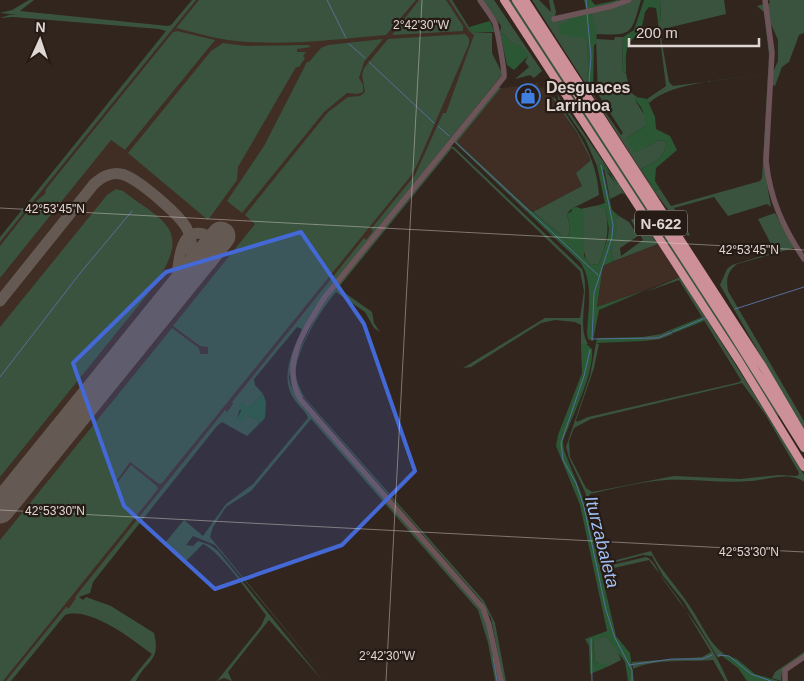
<svg xmlns="http://www.w3.org/2000/svg" width="804" height="681" font-family="Helvetica,sans-serif">
  <style>
    .built { fill: #402d23 }
    .green { fill: #39533e; fill-rule: evenodd }
    .forest { fill: #2b5735 }
    .lines { fill: none; stroke-linecap: round; stroke-linejoin: round }
    .stream { stroke: #566f9b; stroke-width: 1 }
    .taxiway { stroke: #645953; stroke-width: 11 }
    .runway { stroke: #645953; stroke-width: 29 }
    .minor { stroke: #6d5458; stroke-width: 5.5 }
    .highway { stroke: #cd9099; stroke-width: 8 }
    .marked { fill: #4469d7; fill-opacity: 0.2; stroke: #4469d7; stroke-width: 4; stroke-linejoin: round }
    .ticks { fill: none; stroke: #e0d7d3; stroke-width: 1; stroke-opacity: 0.45 }
    .labels { text-anchor: middle; dominant-baseline: central; stroke-width: 4.5; stroke-linejoin: round; paint-order: stroke }
    .shield { fill: #271b15; stroke: #a89f9a; stroke-width: 1 }
    .shield-label { font-size: 15px; font-weight: bold; fill: #e0d7d3 }
    .poi-label { font-size: 16px; font-weight: bold; fill: #e0d7d3; stroke: #271b15; text-anchor: start }
    .water-label { font-size: 18px; font-style: italic; fill: #a0bff5; stroke: #271b15 }
    .ticks-label { font-size: 12px; text-anchor: middle; fill: #e0d7d3; stroke: #271b15; stroke-width: 4.5; stroke-linejoin: round; paint-order: stroke }
  </style>
  <rect width="100%" height="100%" fill="#31251e"/>
  <path class="built" d="M193,0H452L500,76L10,681H0V239Z
    M532,82L534,84L537,82L540,88L543,87L554,99L587,150L590,158L582,186L533,212L457,142L501,88L517,86L521,89Z
    M658,244L680,277L597,308L603,266Z"/>
  <path class="green" d="M29,0H34L20,11L168,26L171,25L192,0H196L0,242V237L166,31L159,29L13,17L0,18L9,15H17L0,13L12,10Z
    M199,0H416L386,35C340,39 294,45 248,42C223,41 200,34 176,28Z
    M419,0H446L463,26V31L392,35Z
    M449,0H452L472,32L492,33V53L502,73L501,76L337,279L292,357L289,378L291,386L299,401L478,604L484,613L499,681H495L488,643L478,610L311,419L251,491L226,507L213,527L210,537L328,681L215,545L193,536L186,545L193,546L198,541L210,545L218,551L323,681L269,620L228,672L232,681L224,678L217,681L261,626L266,615C251,597 222,553 203,544L184,563L164,544L184,520L203,536L226,504L253,484L308,418C306,411 298,406 294,399C279,376 293,352 302,329L297,327L254,379L255,385L263,394L251,406H245L242,403L237,418L246,414L253,419L258,418L259,424L247,436L222,422L217,426L93,582L90,593L79,597L83,600L86,597L111,606L154,633C161,662 147,659 136,681H130L152,654C133,640 90,606 65,615L11,681H6L66,607L69,608L76,598L75,597L225,410L227,412L233,404L232,402L364,238L366,240L373,231L371,229L415,175L443,113H446L474,35L470,32Z
    M483,0H494L542,71L534,78L530,75L515,79L529,67L525,62L528,56L520,46L510,42L505,35L500,33L501,26Z
    M507,0H513L780,414L778,416L767,400Z
    M532,0H539L551,12L549,0H553L556,12L554,20L570,17L568,22L587,39L590,90L621,135L623,133L598,94L596,39L614,40L615,37H623L622,71L626,73L630,92L637,97L635,100L645,116V126L626,139L646,147L659,140L667,142C664,159 655,162 641,169L655,191L660,189L671,206L760,181L762,178L769,56L764,12L757,6L764,4L770,38L764,165L771,207L767,204L728,216L714,197L674,208L690,235L688,236L654,191Z
    M632,0H641C631,34 633,36 596,34L591,13L619,6Z
    M660,0H724L726,14L663,29L660,32L669,82L673,86L765,74C733,79 672,81 649,103L647,99L666,86L658,22L661,20Z
    M769,0H804V33L799,35L789,62L782,67L775,86L772,85L773,72L778,61V40L771,24L767,4L770,3Z
    M177,31L215,40L125,150L111,140L0,278V246L34,203L45,194L46,189L173,32Z
    M465,34L469,38V44L417,165L410,177L162,483L159,484L130,462L115,483H117L131,465L157,486L158,489L3,681H0V540L172,328L199,348L200,354H208V347L200,346L173,326L255,224L245,215L328,112L348,97L360,96L365,92L362,75L364,68L388,39Z
    M383,39L364,62L359,78L363,85V92L357,94L347,93L324,112L242,213L227,201L264,146L307,62H309L321,48L328,45Z
    M223,43L246,46L308,45L311,47L297,49V52H306L303,56L305,58L299,67H296L238,167L237,180L208,220L128,153L211,51Z
    M498,87L501,88L457,142L529,209L527,212L454,142Z
    M557,94L611,173L602,163L597,166L585,139L559,101Z
    M552,97L555,98C576,129 597,156 599,195L571,209L567,214L570,228L568,236L565,238L533,212L582,186L576,173L590,161V158L577,133Z
    M450,146L454,147L582,269C591,291 576,325 588,344L581,345V325L575,322L555,320L541,323L471,367L463,368L545,318H580L584,291L580,271L452,148L338,288L372,312L374,323L380,332L374,328L365,312L336,292C321,309 299,346 296,368C295,379 299,388 305,398L484,601L495,623L506,681H503L491,618L481,601L296,389L295,359L317,314L332,292Z
    M604,168L615,183L619,184L625,195L622,193L610,199Z
    M116,189L123,191C167,224 191,229 155,285L0,477V327L107,195Z
    M599,205V208L605,207C610,232 607,241 599,264L591,265C577,253 588,226 580,209Z
    M775,213L794,248L737,264C727,272 726,279 728,291L804,421V431L720,285L727,269L732,265L775,252L758,219Z
    M619,216L629,222L638,236L620,248L621,256L643,240L631,220L639,216L658,244L614,261L611,252L616,218Z
    M680,277L785,443L804,475V482C790,471 767,480 751,481C719,484 686,477 655,481C633,484 611,489 590,494L589,497L603,558L609,562L651,551C663,574 678,587 691,608C702,624 708,642 724,654L718,658L684,602L663,576L652,556L643,555L609,564L602,561L585,492L569,458L566,447L590,376L596,343L599,344L594,368L576,420L577,422L588,417L740,382L741,380L679,280L645,292ZM742,383L765,414L798,471L799,474L797,476L779,475L740,479L674,476L592,492L586,488L570,457L569,441L574,428L591,419Z
    M670,330L673,334L660,339L644,341L643,337L661,334Z
    M646,557C655,560 658,573 664,581C687,612 713,645 728,681H725L713,660C689,662 656,658 633,669L632,662L702,657L711,652L680,601L649,560L601,571L599,564L607,566Z
    M606,636L617,649L621,660L607,667L605,664H599L595,661L593,640Z
    M804,652V656L782,672L781,681L772,678L775,672Z"/>
  <path class="forest" d="M584,0H591L595,5L618,0L619,2L586,9Z
    M644,0H660L661,20L658,22L656,8L649,7L645,12L641,31C624,45 626,52 626,73L622,71L623,37L634,30Z
    M591,13L597,32L596,44L594,45L593,92L586,82L588,74L587,39L559,34V25L567,22L570,17Z
    M490,21L495,32H472L469,27Z
    M500,33L505,35L510,42C518,44 526,48 528,56L514,70L507,65Z
    M637,97L647,99L655,117L656,129L670,136L677,150L656,168L655,181L660,189L655,191L641,169C655,162 664,159 667,142L659,140L635,153L626,139L645,126C645,114 643,108 635,100Z
    M602,163L619,184L615,183L610,174L603,169L612,210L619,216L616,218L617,232L611,252L614,261L603,266L597,307L646,290L599,310L593,341L588,339L587,333C588,309 594,282 580,262L527,212L529,209L565,238L568,236L570,228L567,214L572,211L571,208L577,207L584,210V256L591,265L599,264L608,237L609,229L605,208H599V205L605,203L597,166Z
    M702,317L704,321L674,333L670,330Z
    M643,337L644,341L596,343L597,339L600,338Z
    M585,343L592,349C594,375 572,416 563,441L564,450L585,503L614,627L616,636L630,653L634,681H628L625,662L606,636L593,641L595,661L599,664L605,663L607,667L590,674L589,646L585,639L607,631L580,505L556,446L558,435L582,373L581,345Z
    M263,394L266,402L265,418L259,424L258,418L253,419L246,414L244,420L239,423L237,418L241,411L238,404L241,402L245,406H251Z
    M724,654L737,659L755,674L779,681H747L738,668L722,656Z"/>
  <g class="lines">
    <path class="stream" d="M327,0L346,38
      M586,0L587,9
      M587,13L591,57L589,82
      M349,44L365,58
      M369,62L434,123
      M438,126L449,136
      M455,142L598,275
      M735,309L804,287
      M592,339L658,338L705,318
      M592,340L594,293L612,237L613,225L601,165
      M590,350L584,376L561,443L563,460L576,483L584,507L606,610L615,638L632,670V681
      M0,377L81,272L132,211
      M386,501L404,521
      M591,639L592,681
      M718,655L729,656L751,674L771,681
      M493,657L497,681
      M629,665L672,659H702L712,655"/>
    <path class="taxiway" d="M0,301L94,184C102,177 110,172 121,174C135,176 183,217 188,231C195,247 191,264 186,280
      M166,304L211,263L218,248L212,238C176,217 178,272 176,292"/>
    <path class="runway" d="M0,509L221,236"/>
    <path class="minor" d="M480,0C485,8 491,15 495,23C497,29 505,71 504,77L325,297C306,327 279,365 301,400L483,608L489,625L501,681
      M765,0L772,52L766,161C770,199 783,227 804,259
      M554,19L612,6L629,0
      M785,681V670L804,657"/>
    <path class="highway" d="M504,0L739,361L804,467
      M516,0L729,328L804,448
      M525,0L763,367L804,437"/>
  </g>
  <path class="marked" d="M301,232L364,324L415,471L342,545L215,589L124,506L73,363L166,272Z"/>
  <path class="ticks" d="M0,208L804,250M0,510L804,552M386,681L422,0"/>
  <defs>
    <g id="shop-ring" transform="scale(1.25)"><circle r="9.5" fill="#271b15" stroke="#3f7fe0" stroke-width="1.5"/><path d="M-5-2.5h2.3a2.7 3.5 0 0 1 5.4 0H5L5.5 6h-11ZM-1.5-2.5h3a1.5 2.3 0 0 0-3 0Z" fill="#3f7fe0"/></g>
  </defs>
  <g fill-rule="evenodd">
    <use href="#shop-ring" x="528" y="96"/>
  </g>
  <g class="labels">
    <rect class="shield" x="635" y="210.5" width="52" height="25" rx="4"/>
    <g class="shield-label">
      <text x="661" y="223">N-622</text>
    </g>
    <g class="poi-label">
      <text x="546" y="87">Desguaces<tspan x="546" dy="18">Larrinoa</tspan></text>
    </g>
    <g class="water-label">
      <text transform="translate(602 542) rotate(76)">Iturzabaleta</text>
    </g>
  </g>
  <g class="ticks-label">
    <text x="421" y="29">2°42'30"W</text>
    <text x="55" y="213">42°53'45"N</text>
    <text x="749" y="254">42°53'45"N</text>
    <text x="55" y="515">42°53'30"N</text>
    <text x="749" y="556">42°53'30"N</text>
    <text x="387" y="660">2°42'30"W</text>
  </g>
  <g transform="translate(40 40) rotate(3)" stroke="#271b15" stroke-width="4" paint-order="stroke">
  <path d="M0-4L9 19L0 12L-9 19Z" fill="#e0d7d3"/>
  <text y="-8" font-size="14" font-weight="bold" text-anchor="middle" fill="#e0d7d3">N</text>
  </g>
  <path d="M629 38v8h130v-8" fill="none" stroke="#e0d7d3" stroke-width="2.5"/>
  <text x="636" y="38" font-size="15" fill="#e0d7d3" stroke="#271b15" stroke-width="4" paint-order="stroke">200 m</text>
</svg>
